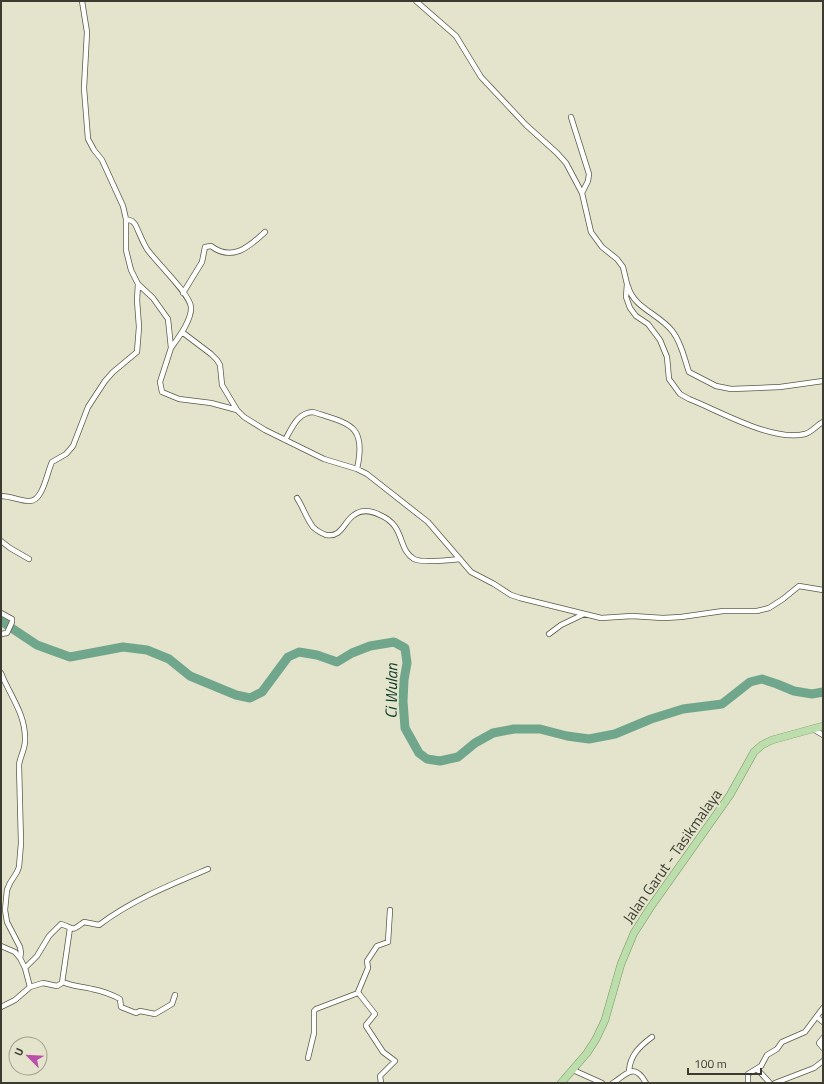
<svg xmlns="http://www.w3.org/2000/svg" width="824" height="1084" font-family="'Titillium Web',sans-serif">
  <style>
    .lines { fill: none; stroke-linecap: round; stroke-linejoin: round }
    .river { stroke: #70a68c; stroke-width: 9 }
    .minor-casing { stroke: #5a5b45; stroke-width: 6 }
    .primary-casing { stroke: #72955d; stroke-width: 8 }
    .minor { stroke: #fff; stroke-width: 4.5 }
    .primary { stroke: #bcddac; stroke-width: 7 }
    .labels { text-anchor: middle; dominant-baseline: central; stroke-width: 4; stroke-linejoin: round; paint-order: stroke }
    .street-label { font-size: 15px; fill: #3b3b31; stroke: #e3e4cb }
    .water-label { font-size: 16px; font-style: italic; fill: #073725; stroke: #e3e4cb }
  </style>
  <rect width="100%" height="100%" fill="#e3e4cb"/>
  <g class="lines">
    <path class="river" d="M1,621L37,645L70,657L123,647L147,650L169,659L190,676L236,695L250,698L262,692L288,657L299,652L317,655L337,662L352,653L370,646L394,642L405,648L407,663L404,680L403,701L405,728L419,753L427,759L440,761L458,757L475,743L493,733L514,729H540L567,736L589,739L615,734L651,719L683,709L722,704L750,682L762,679L777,684L794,691L812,694L823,692"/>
    <g class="minor-casing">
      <path id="minor" d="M82,1L87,32L84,88L88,139L94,150L102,160L123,206L126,219V250L131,270L138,284L153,298L168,319L171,348L160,382L162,392L179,399L211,403L237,410L244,417L265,430L324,459L357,469L367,474L428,522L471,572L494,584L511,595L520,598L601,618L632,616L663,618L681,617L723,611H757L769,608L783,599L799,586L823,590
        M416,1L456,36L481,77L526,125L557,153L566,163L582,193L591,232L602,247L617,259L623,267L627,284L626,297L630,308L636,316L648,324L660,340L667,357L669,379L680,394L689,399C720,411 772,442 805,434C812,432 817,425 823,422
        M571,117L589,174L588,181L582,193
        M126,219L132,221L135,224C139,232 142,241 147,249C155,261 190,294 191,307C192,320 178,338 171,348
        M628,286C633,308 660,314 673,332C682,344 684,358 689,372L716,386L731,389L780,387L823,381
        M183,293L202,262L205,247L211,246C232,262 249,247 265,232
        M182,332L211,354L217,360L220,365L222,385L237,410
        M285,440C292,428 297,413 313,412C349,424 367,424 357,469
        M1,496C11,496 20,501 29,501C43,502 47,472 52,462L66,454L73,446L88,407L105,381L113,372L137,352L139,327L137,300L138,284
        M297,498C303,507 306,518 313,527C317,531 321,533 326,535C342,538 344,521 354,515C362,509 372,511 380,515C406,526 397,549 414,559C421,563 451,560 460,559
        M1,541L10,548L29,559
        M1,613L12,619V622L7,633L1,634
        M549,634L561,625L584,614
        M1,673C10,696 26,714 25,741C25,749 20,757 19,765L21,843L19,867L17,872L10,883L7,890L5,910L7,922L20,947L21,953L20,958L25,968L30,987L15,1000L1,1007
        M813,729L823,735
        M1,946L15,952L20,958
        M25,968L37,956L49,936L61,924C76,929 70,932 84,922L99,925C132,900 170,885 208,869
        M63,982C73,987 82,986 92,989C102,991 111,994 120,999L121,1007L136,1013L140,1011L155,1014L172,1004L175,995
        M30,987L43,983L57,986L62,983L70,928
        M817,1017L823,1022
        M823,1038L819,1043L823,1048
        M308,1058L314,1033V1011L316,1009L358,993
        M757,1069L770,1083
        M573,1070L602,1083
        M629,1071C630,1055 640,1046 652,1037
        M381,1083L380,1076L395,1061L383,1052L366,1026V1025L375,1014L360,995L358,992L368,968L367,961L377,946L388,942L390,910
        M613,1083C627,1074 634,1062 646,1083
        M748,1083V1074L761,1066L767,1055L777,1049L782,1042L805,1032L823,1008
        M775,1083L814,1068L823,1061"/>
    </g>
    <g class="primary-casing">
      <path id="primary" d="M561,1083L587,1053L596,1039L605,1020L621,964L634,933L650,908L730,795L754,752L762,745L772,740L823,726"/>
    </g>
    <use href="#minor" class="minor"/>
    <use href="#primary" class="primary"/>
  </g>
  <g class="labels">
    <g class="street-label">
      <text transform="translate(672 856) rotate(-55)">Jalan Garut - Tasikmalaya</text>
    </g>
    <g class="water-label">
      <text transform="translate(391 691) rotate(-89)">Ci Wulan</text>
    </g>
  </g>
  <rect width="824" height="1084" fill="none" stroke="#3b3b31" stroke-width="4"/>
  <g transform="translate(28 1056) rotate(294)"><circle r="19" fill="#e3e4cb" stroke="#a0a08d"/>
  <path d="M0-3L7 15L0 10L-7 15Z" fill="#bd4dab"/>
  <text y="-6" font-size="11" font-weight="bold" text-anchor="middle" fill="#3b3b31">U</text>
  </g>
  <path d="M688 1068v6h73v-6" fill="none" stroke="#3b3b31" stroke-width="2"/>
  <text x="694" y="1068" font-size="12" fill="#3b3b31" stroke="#e3e4cb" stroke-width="3" paint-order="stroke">100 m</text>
</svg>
